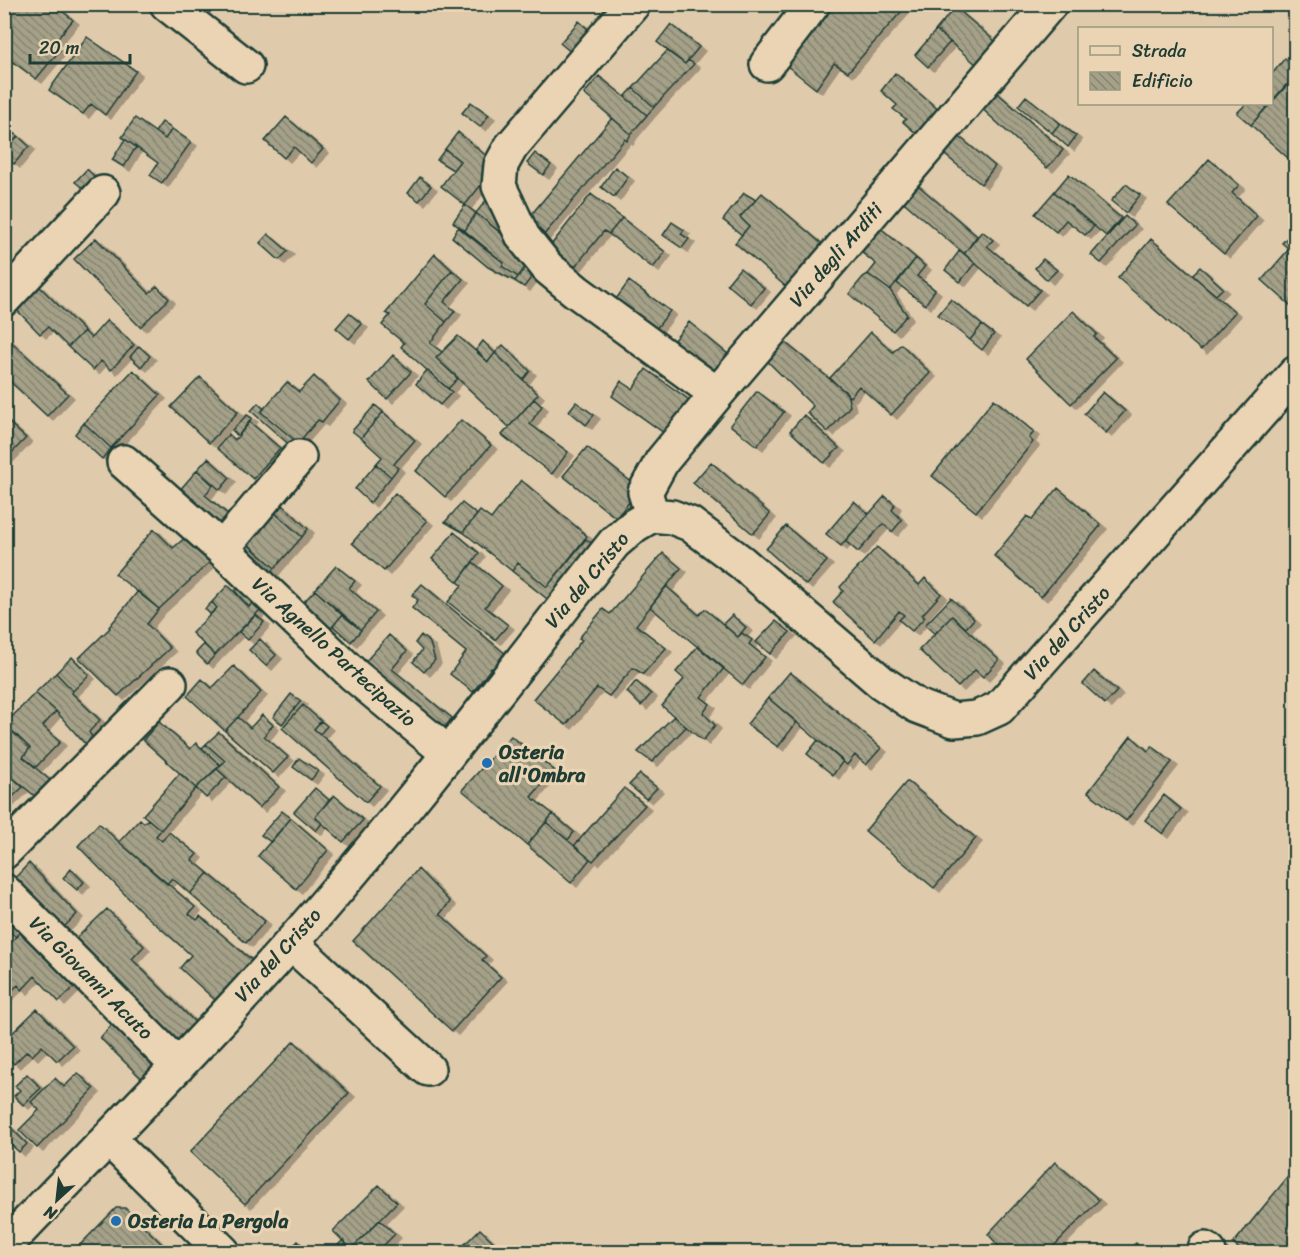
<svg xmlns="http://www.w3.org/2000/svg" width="1300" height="1257" font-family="Sriracha,sans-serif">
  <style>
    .building { fill: url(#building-back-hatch); stroke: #1f3d34; stroke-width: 1.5; filter: url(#shadow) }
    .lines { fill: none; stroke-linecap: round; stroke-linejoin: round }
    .minor-casing { stroke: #1f3d34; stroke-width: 38 }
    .minor { stroke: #ebd4b3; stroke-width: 33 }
    .poi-dot { fill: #1f6fb2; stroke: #ebd4b3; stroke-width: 2 }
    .labels { text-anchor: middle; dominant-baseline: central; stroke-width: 6; stroke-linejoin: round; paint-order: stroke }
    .street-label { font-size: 20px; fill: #1f3d34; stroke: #ebd4b3 }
    .poi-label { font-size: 20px; font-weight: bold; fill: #1f3d34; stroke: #ebd4b3; text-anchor: start }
  </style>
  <defs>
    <pattern id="building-back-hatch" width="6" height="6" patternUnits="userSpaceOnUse" patternTransform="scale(1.5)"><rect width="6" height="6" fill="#a5a189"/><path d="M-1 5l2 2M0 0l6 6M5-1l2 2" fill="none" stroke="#868471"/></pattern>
    <filter id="shadow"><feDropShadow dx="6" dy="4" stdDeviation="0" flood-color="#0004"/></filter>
  </defs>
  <rect width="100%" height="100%" fill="#dfcbac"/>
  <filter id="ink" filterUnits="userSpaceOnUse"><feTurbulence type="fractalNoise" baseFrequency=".0167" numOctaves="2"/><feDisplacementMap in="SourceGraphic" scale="12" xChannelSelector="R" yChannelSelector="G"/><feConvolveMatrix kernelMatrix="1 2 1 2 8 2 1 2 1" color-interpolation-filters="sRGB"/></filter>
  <g filter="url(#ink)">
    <path class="building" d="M4,4H54L73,20L53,44L60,50L36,79L4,55Z
      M831,4H908L848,72L834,63L816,89L782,62Z
      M955,7L996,42L977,65L936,30Z
      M579,21L598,38L579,59L560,43Z
      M671,24L699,47L685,64L657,42Z
      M936,30L950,42L928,67L915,55Z
      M87,37L136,71L105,115L91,104L83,114L49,90Z
      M667,51L685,64L688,60L694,64L654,107L633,88Z
      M1285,58L1296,67V75L1272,102V74Z
      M895,73L939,110L918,135L903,122L906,119L893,109L897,105L881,91Z
      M599,76L647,115L631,134L584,94Z
      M1286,85L1296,94V165L1251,125Z
      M633,88L654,107L647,115L625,97Z
      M994,90L1063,150L1047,168L979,106Z
      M1026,96L1060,123L1052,133L1018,106Z
      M471,102L489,115L480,127L462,113Z
      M1246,104H1270L1251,125L1237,113Z
      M286,117L323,149L311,163L294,147L284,158L265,141Z
      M135,118L165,139L172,129L191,142L162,183L150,175L158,163L122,137Z
      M612,118L631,134L627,141L625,139L543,236L525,222Z
      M162,122L172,129L165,139L155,132Z
      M1060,123L1076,136L1068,147L1052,133Z
      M4,126L18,136L4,153Z
      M951,130L995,166L981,184L936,148Z
      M458,132L497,165L465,205L441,186L460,161L445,149Z
      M18,136L29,146L14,164L4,156V153Z
      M125,139L136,147L124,167L112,160Z
      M445,149L460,161L453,170L437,160Z
      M535,153L551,165L543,175L527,163Z
      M1209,159L1239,185L1232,193L1257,216L1224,254L1168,205Z
      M615,167L628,177L614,197L601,187Z
      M87,169L94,176L83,188L75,182Z
      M1069,174L1121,218L1106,236L1054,192Z
      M420,177L431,186L419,201L408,193Z
      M913,181L977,236L964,254L899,198Z
      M1126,184L1140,195L1126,213L1111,201Z
      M1054,192L1094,226L1085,235L1066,220L1056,232L1035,214Z
      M744,193L756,200L740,217L749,226L742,235L723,220Z
      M762,193L827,248L791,291L735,243L749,226L740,217Z
      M491,194L504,235L476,213Z
      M591,194L622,218L609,234L604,231L569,274L544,254Z
      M465,205L476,213L464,232L453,222Z
      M476,213L518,247L529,262L518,277L502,266L504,263L464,232Z
      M1125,216L1135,225L1101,263L1091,255Z
      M622,218L665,252L653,268L609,234Z
      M872,221L916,258L890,290L868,274L876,264L861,252L866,245L859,240Z
      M672,222L684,230L681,234L689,239L682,248L663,235Z
      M459,226L504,263L502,266L518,277L515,281L488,267L452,237Z
      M1296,229V301L1291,306L1262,280L1289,249L1282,243Z
      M982,231L993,240L987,246L1040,290L1026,306L964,254Z
      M268,234L288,251L279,260L260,243Z
      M96,238L149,293L157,286L169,299L140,327L74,259Z
      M1151,239L1235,312L1201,350L1118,278Z
      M960,250L975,263L960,282L945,270Z
      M435,254L452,270L425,304L446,322L430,343L442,352L436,358L458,378L448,389L401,347L404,343L382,325L390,315L386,313Z
      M916,258L925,266L917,276L935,290L925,305L897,283Z
      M1043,259L1057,270L1047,280L1035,268Z
      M529,262L534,274L524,287L515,281Z
      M1200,267L1223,288L1216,295L1192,275Z
      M740,268L764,288L751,304L727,284Z
      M452,270L463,279L444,302L455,311L446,322L425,304Z
      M868,274L890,290L907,315L893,331L849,294L863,277Z
      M629,281L670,311L656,329L616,299Z
      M37,284L84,331L68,347L48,327L40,334L14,307Z
      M951,299L982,325L970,340L938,315Z
      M1073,311L1097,334L1094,337L1116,358L1071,404L1026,359Z
      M349,313L362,324L349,339L336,328Z
      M107,320L134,345L111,370L101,361L93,370L68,347L84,331L91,338Z
      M689,322L741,365L725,384L674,340Z
      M982,325L994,334L982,350L970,340Z
      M871,332L893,352L901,344L930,373L891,415L859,386L850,397L830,378Z
      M4,335L68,394L47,416L4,376Z
      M776,335L847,393L850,406L828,432L807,413L813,406L758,352Z
      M458,336L488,362L495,353L538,394L509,427L436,358Z
      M483,341L495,353L488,362L476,350Z
      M503,345L530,371L523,380L495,353Z
      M139,346L150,356L141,367L130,357Z
      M393,355L411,372L387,399L369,382Z
      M646,369L695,404L677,442L612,396L621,381L633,389Z
      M133,370L160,395L111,448L84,423Z
      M427,370L452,392L440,405L416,384Z
      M314,376L340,400L322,422L318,420L298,443L261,412L287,382L299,392Z
      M200,377L238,412L209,443L171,407Z
      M757,391L784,412L757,446L730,425Z
      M1103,392L1125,411L1106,433L1084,414Z
      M534,399L542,406L530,424L568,452L552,474L502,435Z
      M994,399L1034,432L1029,438L1033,442L976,512L932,476Z
      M576,402L594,415L586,425L569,411Z
      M258,403L264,409L261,412L298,443L293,448L251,411Z
      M375,405L383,412L361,438L352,431Z
      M383,412L415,440L394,464L398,468L391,477L376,464L382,457L361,438Z
      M247,415L252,418L238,436L232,430Z
      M804,415L839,448L824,463L790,431Z
      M4,418L26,438L4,461Z
      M461,420L491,445L445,497L416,471Z
      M250,422L280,448L253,479L217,448L229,434L235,440Z
      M84,423L111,448L102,459L75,434Z
      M587,447L640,489L616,518L563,476Z
      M208,458L230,478L220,490L197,470Z
      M711,462L770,514L753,534L693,483Z
      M376,464L391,477L370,503L355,489Z
      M197,470L213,485L205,495L236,521L217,541L172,499Z
      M521,480L587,536L547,587L518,563L512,571L463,532L480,511L491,519Z
      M1058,488L1101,525L1041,597L994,556L1027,516L1032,520Z
      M395,493L427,521L384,571L352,543Z
      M885,496L895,505L892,510L902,520L892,532L883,524L858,552L845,541Z
      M854,501L869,514L841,546L826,534Z
      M462,503L477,515L463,532L445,522Z
      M283,505L308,529L302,537L275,513Z
      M272,510L302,537L275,568L244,541Z
      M786,526L827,561L806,585L766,549Z
      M154,529L173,548L186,537L211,561L159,609L115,574Z
      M454,532L479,553L458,582L432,559Z
      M586,539L594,545L551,602L512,571L518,563L547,587Z
      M247,543L275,568L265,581L243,548Z
      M877,547L919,585L925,578L941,594L922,615L925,617L912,631L899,620L904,615L899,611L875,640L833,602L843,591L840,587Z
      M663,553L681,568L636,625L666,648L643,674L633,668L609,696L597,688L566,725L533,699L582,640L579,638L603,609L610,614Z
      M473,562L502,586L485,607L508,625L495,640L448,602L462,585L458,582Z
      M336,566L355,581L349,588L376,612L361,630L315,590Z
      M422,584L508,656L496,672L491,668L473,692L450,674L466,652L412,608L418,600L412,595Z
      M228,585L249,607L254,600L262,608L215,655L192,633L217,608L212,602Z
      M666,586L699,615L705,609L738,637L742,633L752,640L749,644L765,657L743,685L650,607Z
      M239,587L254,600L249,607L235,591Z
      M315,590L342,615L327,633L299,607Z
      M138,591L159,609L147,624L170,648L118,696L79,658L110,628L109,627Z
      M951,598L974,619L966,628L952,616L935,634L925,625Z
      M212,602L217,608L210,614L205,609Z
      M256,615L264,622L248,640L239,632Z
      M342,615L361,630L351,642L333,626Z
      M732,615L746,627L738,637L723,624Z
      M952,616L999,660L983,677L975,670L958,687L919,650Z
      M776,621L790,632L770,654L756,642Z
      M389,635L407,651L392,669L452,718L437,737L358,670Z
      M421,635L430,643L435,660L424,672L413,662L422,650L415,643Z
      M260,639L276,655L266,666L249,650Z
      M204,644L215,655L207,664L196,653Z
      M698,646L724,668L701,697L710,704L703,713L715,725L703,741L662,706L684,679L676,672Z
      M72,657L89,675L73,691L56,673Z
      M234,666L261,692L225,731L187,696L202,679L212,688Z
      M1094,671L1117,691L1105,704L1083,684Z
      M790,672L881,748L866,765L855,755L847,765L768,698Z
      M56,673L73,691L72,693L100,720L89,732L99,749L83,742L56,711L35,693Z
      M636,681L651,694L641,706L627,692Z
      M35,693L56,711L43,726L60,742L36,767L23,757L30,748L5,724Z
      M291,694L301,701L282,724L273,717Z
      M768,698L797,722L778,747L747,724Z
      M303,705L321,721L314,729L380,786L366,802L282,728Z
      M262,715L273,725L264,736L288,757L273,773L225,731L238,717L250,728Z
      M674,716L686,727L652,762L638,752Z
      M321,721L327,726L320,734L314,729Z
      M159,722L190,749L196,743L220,765L196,788L143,740Z
      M4,724L30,748L23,757L52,782L37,798L4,770Z
      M219,732L279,787L259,808L217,769L225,761L206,744Z
      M511,736L554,770L531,797L553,814L527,845L462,790Z
      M1131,736L1148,751L1152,746L1172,762L1126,821L1088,792Z
      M818,740L843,761L833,775L807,754Z
      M206,744L225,761L220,765L202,748Z
      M299,758L318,771L311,780L293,767Z
      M217,769L226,777L206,798L196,788Z
      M4,770L23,787L4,805Z
      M180,773L196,788L161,830L143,815Z
      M640,774L657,788L646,799L629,785Z
      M907,781L976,838L934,888L865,831Z
      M315,788L329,800L315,817L322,823L316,831L294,812Z
      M624,788L645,805L593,861L574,846Z
      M334,795L363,820L343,842L315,817Z
      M1164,795L1181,809L1163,834L1145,820Z
      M282,811L291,818L271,842L261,835Z
      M553,814L574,832L568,840L546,822Z
      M291,818L328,850L296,889L258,856Z
      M140,819L144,823L148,819L161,830L156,836L162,841L169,832L197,854L192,860L208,873L190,894L172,878L167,884L119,842Z
      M546,822L590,859L571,883L527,845Z
      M99,823L119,842L195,907L189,914L197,920L200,916L253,961L216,1001L180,968L191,955L143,913L78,846Z
      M29,863L77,914L61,930L14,879Z
      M71,869L84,882L77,890L63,878Z
      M418,869L450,902L440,914L486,956L482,960L501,977L452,1031L353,941Z
      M208,873L265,921L246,943L190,894Z
      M107,909L144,946L132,959L195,1022L171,1048L69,945Z
      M7,913L23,928L16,937L4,927V915Z
      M23,928L77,984L59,1002L35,976L22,990L18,985L4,998V947L6,948Z
      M37,1009L73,1046L57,1061L42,1046L32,1056L27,1051L14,1064L4,1054V1041Z
      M114,1022L155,1065L142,1079L100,1038Z
      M294,1041L349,1093L245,1204L190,1152Z
      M78,1073L94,1089L37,1148L19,1130L39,1110L31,1102L55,1078L64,1087Z
      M27,1074L41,1088L23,1105L14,1096L20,1090L15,1086Z
      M8,1125L27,1144L19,1152L4,1138V1128Z
      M1055,1162L1099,1200L1048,1252H1004L988,1234Z
      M1291,1173L1296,1177V1252H1243L1233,1244Z
      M379,1185L397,1202L351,1249L333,1231Z
      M116,1208H125L170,1252H84L78,1247Z
      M380,1220L395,1234L377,1252H355L351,1249Z
      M480,1229L504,1252H457Z
      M343,1240L351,1249L355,1252H331Z
      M298,1241L309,1252H287Z
      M1136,1243L1144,1252H1125Z"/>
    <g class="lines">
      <g class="minor-casing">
        <path id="minor" d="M167,4L246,66
          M633,4L511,147L501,165L499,186L523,237L548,268L576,291L717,394
          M767,64L813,4
          M4,299L103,193
          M124,462L222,549L354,675L448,753
          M652,515L645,492L662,461L717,394L1050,4
          M222,549L299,457
          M4,852L170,684
          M4,891L178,1066
          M291,943L428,1069
          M109,1139L223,1252
          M4,1247C100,1146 198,1048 290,944C404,816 507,678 614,543L635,525L652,515L672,517L690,524L741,562L881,682L917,706L954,720L977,718L999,708L1296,373
          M1205,1249L1209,1252"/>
      </g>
      <use href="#minor" class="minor"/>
    </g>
  </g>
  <g class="poi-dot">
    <circle cx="487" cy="763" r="6"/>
    <circle cx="116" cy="1221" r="6"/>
  </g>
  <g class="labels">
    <g class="street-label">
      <text transform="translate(836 255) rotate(-49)">Via degli Arditi</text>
      <text transform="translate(587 580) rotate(-50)">Via del Cristo</text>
      <text transform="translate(1067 633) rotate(-48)">Via del Cristo</text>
      <text transform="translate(334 652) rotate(42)">Via Agnello Partecipazio</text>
      <text transform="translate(278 955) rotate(-48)">Via del Cristo</text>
      <text transform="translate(91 978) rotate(45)">Via Giovanni Acuto</text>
    </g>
    <g class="poi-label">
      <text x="499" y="752">Osteria<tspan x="499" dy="23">all'Ombra</tspan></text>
      <text x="128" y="1221">Osteria La Pergola</text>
    </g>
  </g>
  <rect width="1300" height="1257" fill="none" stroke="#ebd4b3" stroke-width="24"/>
  <rect x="12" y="12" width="1276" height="1233" fill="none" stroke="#1f3d34" stroke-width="2" filter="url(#ink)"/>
  <rect x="1078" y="27" width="195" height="78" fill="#ebd4b3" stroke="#999880" stroke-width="1.5"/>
  <rect x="1090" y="46" width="30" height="9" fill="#ebd4b3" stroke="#999880" stroke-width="1.5"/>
  <text x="1132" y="57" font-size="18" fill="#1f3d34">Strada</text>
  <rect x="1090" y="72" width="30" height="18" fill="url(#building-back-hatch)" stroke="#999880" stroke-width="1.5"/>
  <text x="1132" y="87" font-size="18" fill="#1f3d34">Edificio</text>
  <g transform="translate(57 1200) rotate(207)" stroke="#ebd4b3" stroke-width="4.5" paint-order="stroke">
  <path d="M0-4.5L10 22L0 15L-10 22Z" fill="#1f3d34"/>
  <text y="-9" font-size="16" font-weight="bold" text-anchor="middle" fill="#1f3d34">N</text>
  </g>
  <path d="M30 54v9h100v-9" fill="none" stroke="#1f3d34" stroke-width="3"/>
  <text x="39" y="54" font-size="18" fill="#1f3d34" stroke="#ebd4b3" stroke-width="4.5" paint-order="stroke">20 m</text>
</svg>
